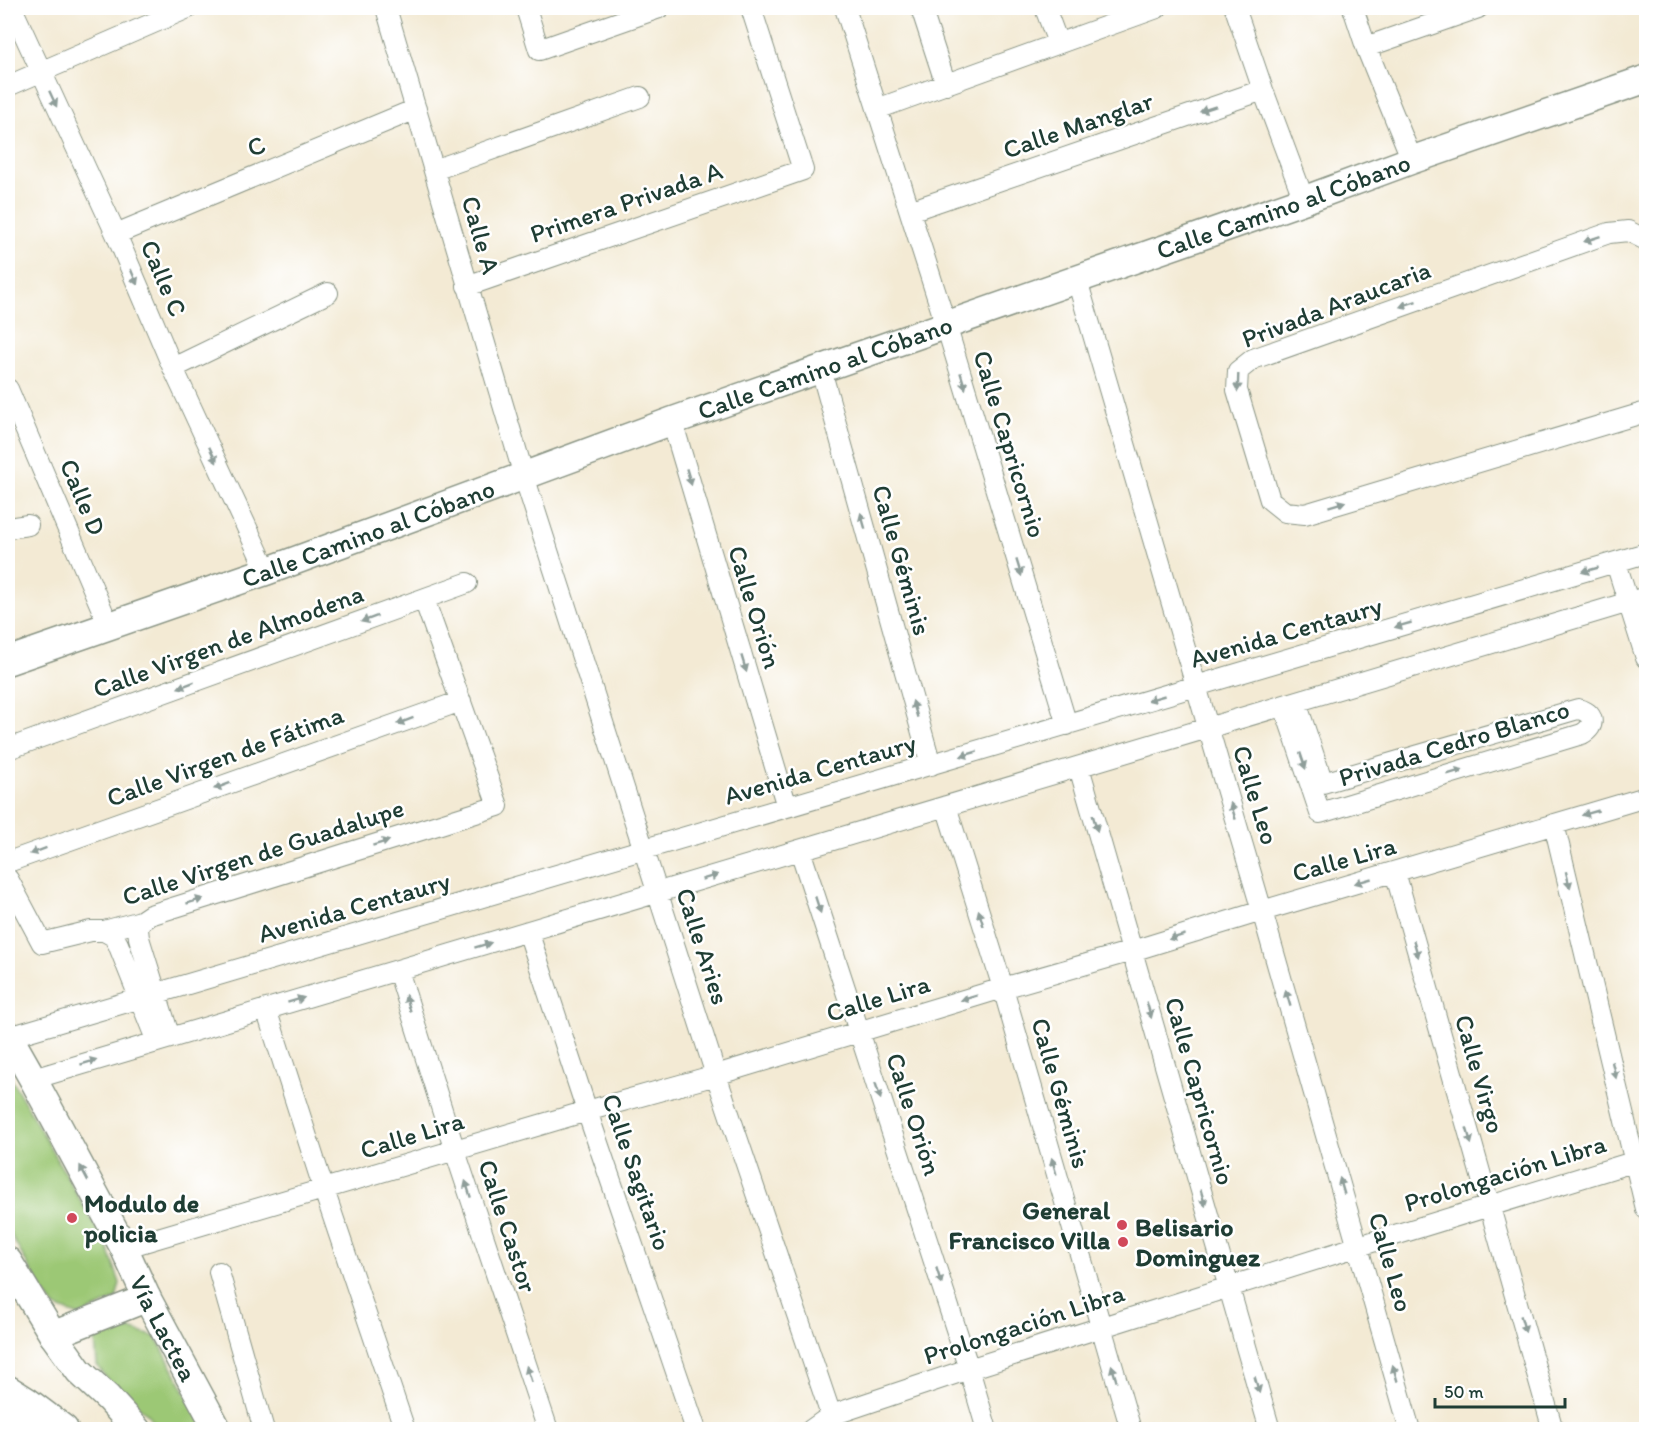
<svg xmlns="http://www.w3.org/2000/svg" width="1654" height="1437" font-family="Itim,sans-serif">
  <style>
    .green { fill: #9cc875; stroke: #5e8254; stroke-width: 1.5 }
    .lines { fill: none; stroke-linecap: round; stroke-linejoin: round }
    .street-casing { stroke: #899484; stroke-width: 22 }
    .secondary-casing { stroke: #899484; stroke-width: 30 }
    .primary-casing { stroke: #899484; stroke-width: 33 }
    .street { stroke: #fff; stroke-width: 20 }
    .secondary { stroke: #fff; stroke-width: 27 }
    .primary { stroke: #fff; stroke-width: 30 }
    .oneway { fill: #8f9e9a }
    .poi-dot { fill: #d1495b; stroke: #fff; stroke-width: 2 }
    .labels { text-anchor: middle; dominant-baseline: central; stroke-width: 5; stroke-linejoin: round; paint-order: stroke }
    .street-label { font-size: 26px; fill: #1f3d34; stroke: #fff }
    .poi-label { font-size: 26px; font-weight: bold; fill: #1f3d34; stroke: #fff; text-anchor: start }
  </style>
  <rect width="100%" height="100%" fill="#fff"/>
  <filter id="ink" filterUnits="userSpaceOnUse"><feTurbulence type="fractalNoise" baseFrequency=".0167" numOctaves="2"/><feDisplacementMap in="SourceGraphic" scale="12" xChannelSelector="R" yChannelSelector="G"/><feConvolveMatrix kernelMatrix="1 2 1 2 8 2 1 2 1" color-interpolation-filters="sRGB"/></filter>
  <filter id="wash" filterUnits="userSpaceOnUse"><feTurbulence type="fractalNoise" baseFrequency=".008" numOctaves="4" result="noise"/><feDisplacementMap in="SourceGraphic" scale="24" xChannelSelector="R" yChannelSelector="G"/><feGaussianBlur stdDeviation="1.35" result="paint"/><feColorMatrix in="noise" values="0 0 0 0 0 0 0 0 0 0 0 0 0 0 0 0 0 1.4 0 .05"/><feComposite in="paint" operator="in"/></filter>
  <g filter="url(#wash)">
    <rect width="100%" height="100%" fill="#f3ead4"/>
    <path class="green" d="M8,1073L109,1251L120,1283L116,1299L79,1316L55,1307L41,1288L8,1230Z
      M113,1330H132L156,1337L205,1429H159L147,1413L116,1392L97,1365L95,1339Z"/>
  </g>
  <g filter="url(#ink)">
    <g class="lines">
      <g class="street-casing">
        <path id="street" d="M12,8L116,234L173,368L267,571
          M386,8L524,476L716,1075L836,1430
          M526,8L539,50L659,8
          M845,8L946,325L1067,725
          M921,8L946,85
          M1045,8L1058,43
          M1235,8L1263,90L1304,200
          M1353,8L1366,47L1412,160
          M1366,47L1478,8
          M8,86L188,8
          M877,109L1157,8
          M434,170L640,97
          M910,211L1263,90
          M116,234L416,109
          M1646,240L1628,231L1609,233L1253,359L1238,371L1237,390L1270,500L1285,512L1305,514L1646,412
          M1077,280L1262,911L1410,1430
          M467,286L803,170L751,8
          M173,368L328,293
          M821,370L931,765
          M8,389L109,626
          M672,421L787,807
          M8,528L28,525
          M1616,563L1646,658
          M1284,706L1320,813L1582,734C1597,726 1594,712 1578,709L1323,783L1296,702
          M8,749L467,583
          M1079,767L1270,1430
          M946,806L1003,988L1131,1430
          M1554,824L1646,1209
          M800,850L969,1369L987,1430
          M8,862L461,701
          M1395,872L1553,1430
          M8,879L42,943L91,931H104L141,921L150,915L498,806L424,599
          M141,921L138,929L139,938L170,1038
          M104,931L113,936L118,944L157,1042
          M528,931L587,1111L696,1430
          M398,970L455,1151L548,1430
          M266,1009L324,1190L405,1430
          M9,1037L1646,553
          M33,1079L1646,597
          M124,1248L587,1111L716,1075L1003,988L1132,951L1262,911L1646,797
          M219,1272L264,1430
          M811,1430L832,1415L969,1369L1359,1246L1646,1158"/>
      </g>
      <g class="secondary-casing">
        <g id="secondary">
          <path id="s1" d="M8,661L267,571L672,421L1304,200L1412,160L1646,79"/>
          <path id="s2" d="M8,1035L33,1079L124,1248L147,1298L218,1430"/>
          <path d="M8,1261L53,1335L79,1371L108,1398L137,1430"/>
          <path d="M53,1335L147,1298"/>
        </g>
      </g>
      <g class="primary-casing">
        <path id="primary" d="M8,1391L27,1403L63,1430
          M8,1417L27,1430"/>
      </g>
      <use href="#street" class="street"/>
      <use href="#secondary" class="secondary"/>
      <use href="#primary" class="primary"/>
    </g>
    <defs><path id="oneway-solid" d="M-6-.8H1V-3.2L6.5 0L1 3.2V.8H-6Z" transform="scale(1.5)"/></defs>
    <g class="oneway">
      <use href="#oneway-solid" transform="translate(53 99) rotate(65)"/>
      <use href="#oneway-solid" transform="translate(1208 109) rotate(161)"/>
      <use href="#oneway-solid" transform="translate(1592 239) rotate(161)"/>
      <use href="#oneway-solid" transform="translate(134 277) rotate(67)"/>
      <use href="#oneway-solid" transform="translate(1408 304) rotate(161)"/>
      <use href="#oneway-solid" transform="translate(963 381) rotate(73)"/>
      <use href="#oneway-solid" transform="translate(1238 383) rotate(92)"/>
      <use href="#oneway-solid" transform="translate(213 455) rotate(65)"/>
      <use href="#oneway-solid" transform="translate(689 477) rotate(73)"/>
      <use href="#oneway-solid" transform="translate(1337 504) rotate(-17)"/>
      <use href="#oneway-solid" transform="translate(863 521) rotate(-106)"/>
      <use href="#oneway-solid" transform="translate(1019 568) rotate(73)"/>
      <use href="#oneway-solid" transform="translate(1590 570) rotate(164)"/>
      <use href="#oneway-solid" transform="translate(369 619) rotate(160)"/>
      <use href="#oneway-solid" transform="translate(1403 625) rotate(164)"/>
      <use href="#oneway-solid" transform="translate(744 664) rotate(73)"/>
      <use href="#oneway-solid" transform="translate(186 685) rotate(160)"/>
      <use href="#oneway-solid" transform="translate(1156 698) rotate(164)"/>
      <use href="#oneway-solid" transform="translate(915 709) rotate(-106)"/>
      <use href="#oneway-solid" transform="translate(405 721) rotate(160)"/>
      <use href="#oneway-solid" transform="translate(969 754) rotate(164)"/>
      <use href="#oneway-solid" transform="translate(1303 761) rotate(71)"/>
      <use href="#oneway-solid" transform="translate(1455 772) rotate(-17)"/>
      <use href="#oneway-solid" transform="translate(222 786) rotate(160)"/>
      <use href="#oneway-solid" transform="translate(1233 811) rotate(-107)"/>
      <use href="#oneway-solid" transform="translate(1590 813) rotate(164)"/>
      <use href="#oneway-solid" transform="translate(1095 823) rotate(74)"/>
      <use href="#oneway-solid" transform="translate(381 843) rotate(-17)"/>
      <use href="#oneway-solid" transform="translate(38 851) rotate(160)"/>
      <use href="#oneway-solid" transform="translate(710 877) rotate(-17)"/>
      <use href="#oneway-solid" transform="translate(1568 880) rotate(76)"/>
      <use href="#oneway-solid" transform="translate(1363 881) rotate(164)"/>
      <use href="#oneway-solid" transform="translate(195 901) rotate(-17)"/>
      <use href="#oneway-solid" transform="translate(818 905) rotate(72)"/>
      <use href="#oneway-solid" transform="translate(981 918) rotate(-107)"/>
      <use href="#oneway-solid" transform="translate(1177 937) rotate(163)"/>
      <use href="#oneway-solid" transform="translate(483 945) rotate(-17)"/>
      <use href="#oneway-solid" transform="translate(1416 949) rotate(74)"/>
      <use href="#oneway-solid" transform="translate(969 998) rotate(163)"/>
      <use href="#oneway-solid" transform="translate(1288 998) rotate(-106)"/>
      <use href="#oneway-solid" transform="translate(296 1000) rotate(-17)"/>
      <use href="#oneway-solid" transform="translate(408 1003) rotate(-107)"/>
      <use href="#oneway-solid" transform="translate(1149 1010) rotate(74)"/>
      <use href="#oneway-solid" transform="translate(89 1062) rotate(-17)"/>
      <use href="#oneway-solid" transform="translate(1614 1070) rotate(76)"/>
      <use href="#oneway-solid" transform="translate(878 1091) rotate(72)"/>
      <use href="#oneway-solid" transform="translate(1469 1136) rotate(74)"/>
      <use href="#oneway-solid" transform="translate(1054 1166) rotate(-106)"/>
      <use href="#oneway-solid" transform="translate(84 1173) rotate(-118)"/>
      <use href="#oneway-solid" transform="translate(1342 1186) rotate(-106)"/>
      <use href="#oneway-solid" transform="translate(468 1189) rotate(-108)"/>
      <use href="#oneway-solid" transform="translate(1203 1198) rotate(74)"/>
      <use href="#oneway-solid" transform="translate(939 1276) rotate(72)"/>
      <use href="#oneway-solid" transform="translate(1523 1324) rotate(74)"/>
      <use href="#oneway-solid" transform="translate(1114 1373) rotate(-107)"/>
      <use href="#oneway-solid" transform="translate(1395 1373) rotate(-106)"/>
      <use href="#oneway-solid" transform="translate(529 1374) rotate(-108)"/>
      <use href="#oneway-solid" transform="translate(1257 1385) rotate(74)"/>
    </g>
  </g>
  <g class="poi-dot">
    <circle cx="72" cy="1218" r="6"/>
    <circle cx="1122" cy="1225" r="6"/>
    <circle cx="1123" cy="1242" r="6"/>
  </g>
  <g class="labels">
    <g class="street-label">
      <text transform="translate(1078 125) rotate(-19)">Calle Manglar</text>
      <text transform="translate(256 146) rotate(-23)">C</text>
      <text transform="translate(626 202) rotate(-19)">Primera Privada A</text>
      <text stroke="none"><textPath href="#s1" startOffset="1354">Calle Camino al Cóbano</textPath></text>
      <text transform="translate(481 235) rotate(74)">Calle A</text>
      <text transform="translate(164 278) rotate(67)">Calle C</text>
      <text transform="translate(1336 304) rotate(-21)">Privada Araucaria</text>
      <text stroke="none"><textPath href="#s1" startOffset="868">Calle Camino al Cóbano</textPath></text>
      <text transform="translate(1010 444) rotate(73)">Calle Capricornio</text>
      <text transform="translate(83 497) rotate(67)">Calle D</text>
      <text stroke="none"><textPath href="#s1" startOffset="382">Calle Camino al Cóbano</textPath></text>
      <text transform="translate(902 560) rotate(74)">Calle Géminis</text>
      <text transform="translate(755 607) rotate(73)">Calle Orión</text>
      <text transform="translate(1286 632) rotate(-16)">Avenida Centaury</text>
      <text transform="translate(228 641) rotate(-20)">Calle Virgen de Almodena</text>
      <text transform="translate(1454 743) rotate(-17)">Privada Cedro Blanco</text>
      <text transform="translate(225 756) rotate(-20)">Calle Virgen de Fátima</text>
      <text transform="translate(820 769) rotate(-16)">Avenida Centaury</text>
      <text transform="translate(1256 795) rotate(73)">Calle Leo</text>
      <text transform="translate(263 852) rotate(-18)">Calle Virgen de Guadalupe</text>
      <text transform="translate(1344 859) rotate(-16)">Calle Lira</text>
      <text transform="translate(354 907) rotate(-16)">Avenida Centaury</text>
      <text transform="translate(703 946) rotate(72)">Calle Aries</text>
      <text transform="translate(878 998) rotate(-17)">Calle Lira</text>
      <text transform="translate(1480 1074) rotate(74)">Calle Virgo</text>
      <text transform="translate(1200 1091) rotate(74)">Calle Capricornio</text>
      <text transform="translate(1061 1093) rotate(74)">Calle Géminis</text>
      <text transform="translate(914 1114) rotate(72)">Calle Orión</text>
      <text transform="translate(412 1135) rotate(-17)">Calle Lira</text>
      <text transform="translate(637 1172) rotate(71)">Calle Sagitario</text>
      <text transform="translate(1505 1173) rotate(-17)">Prolongación Libra</text>
      <text transform="translate(508 1226) rotate(72)">Calle Castor</text>
      <text transform="translate(1391 1262) rotate(74)">Calle Leo</text>
      <text transform="translate(1024 1324) rotate(-18)">Prolongación Libra</text>
      <text stroke="none"><textPath href="#s2" startOffset="332">Vía Lactea</textPath></text>
    </g>
    <g class="poi-label">
      <text x="84" y="1203">Modulo de<tspan x="84" dy="30">policia</tspan></text>
      <text x="1110" y="1210" text-anchor="end">General<tspan x="1110" dy="30">Francisco Villa</tspan></text>
      <text x="1135" y="1227">Belisario<tspan x="1135" dy="30">Dominguez</tspan></text>
    </g>
  </g>
  <rect width="1654" height="1437" fill="none" stroke="#fff" stroke-width="30"/>
  <path d="M1435 1398v9h130v-9" fill="none" stroke="#1f3d34" stroke-width="3"/>
  <text x="1444" y="1398" font-size="18" fill="#1f3d34" stroke="#ffffff" stroke-width="4.5" paint-order="stroke">50 m</text>
</svg>
